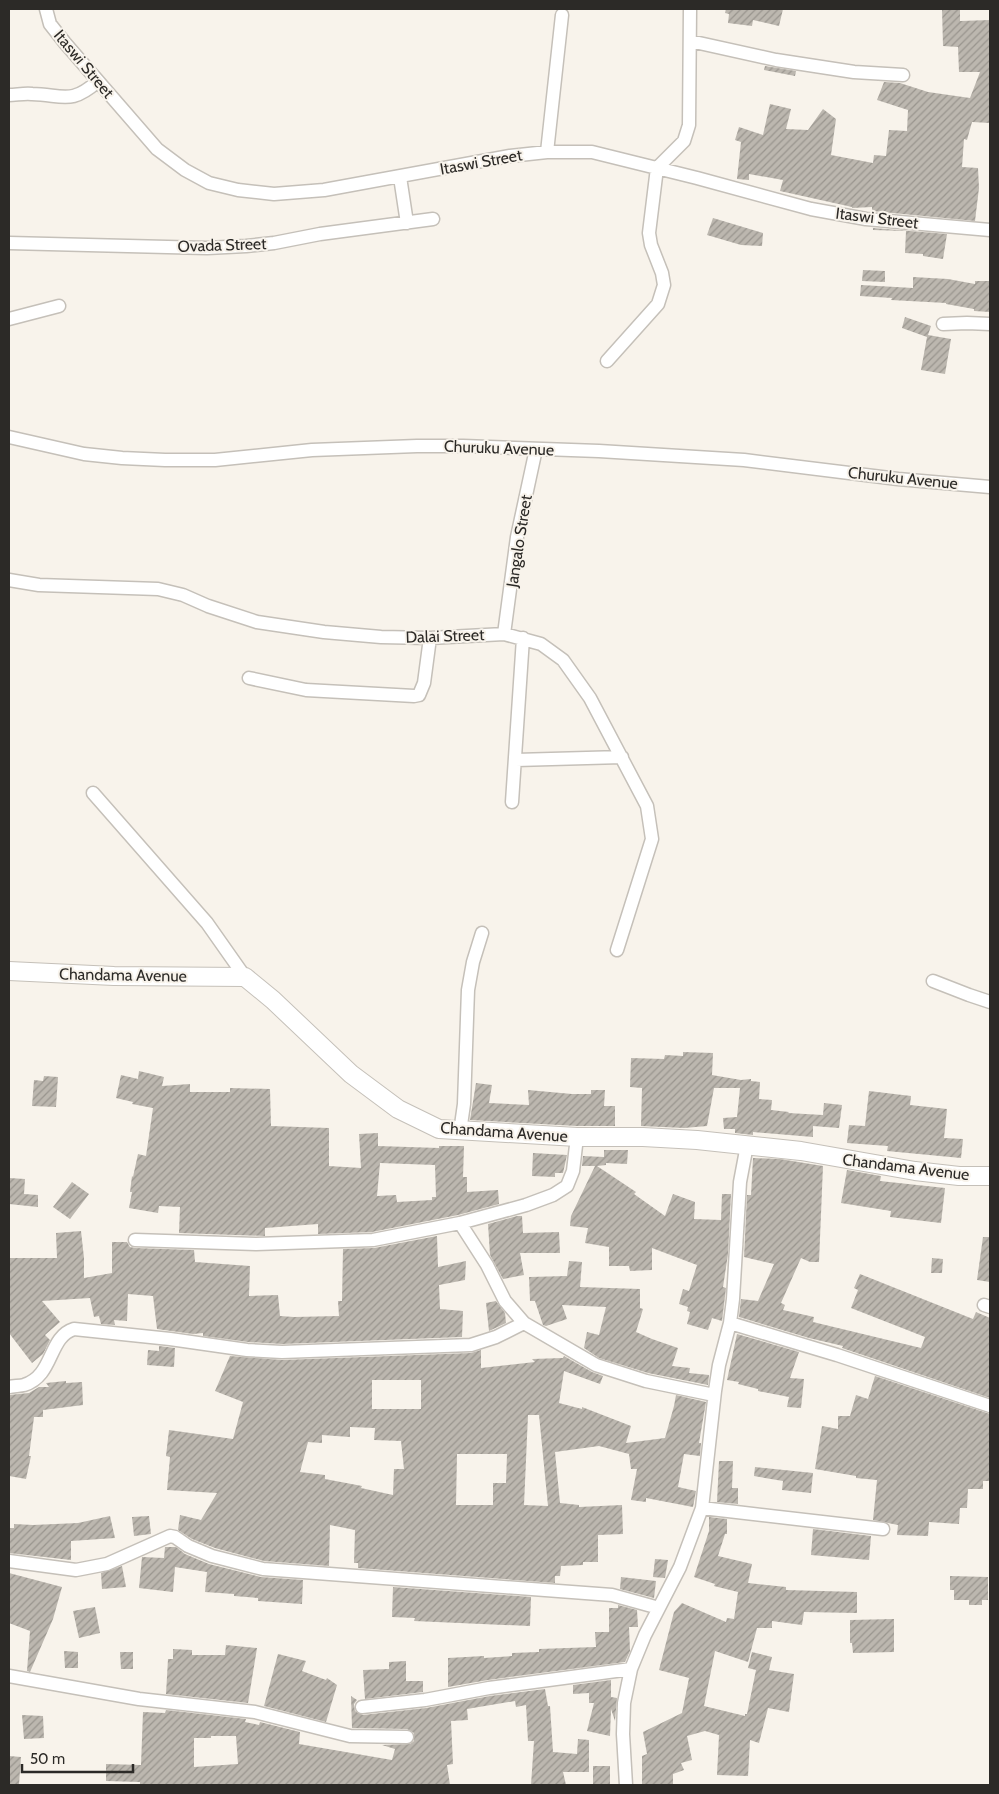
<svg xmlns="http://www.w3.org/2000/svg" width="999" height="1794" font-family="Cabin,sans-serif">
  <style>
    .building { fill: url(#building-hatch); fill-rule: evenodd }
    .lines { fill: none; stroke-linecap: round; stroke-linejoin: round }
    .street-casing { stroke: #c5c0b9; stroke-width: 15 }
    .secondary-casing { stroke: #c5c0b9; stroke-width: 20 }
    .street { stroke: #fff; stroke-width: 12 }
    .secondary { stroke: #fff; stroke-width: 18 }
    .labels { text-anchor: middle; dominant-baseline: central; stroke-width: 4; stroke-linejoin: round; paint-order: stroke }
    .street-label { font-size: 16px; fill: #2c2a27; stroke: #f8f3eb }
  </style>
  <defs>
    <pattern id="building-hatch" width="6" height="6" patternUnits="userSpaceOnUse" patternTransform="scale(1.25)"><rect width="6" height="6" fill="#bcb7af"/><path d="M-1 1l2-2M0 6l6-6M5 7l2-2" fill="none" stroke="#99958e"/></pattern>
  </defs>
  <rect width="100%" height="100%" fill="#f8f3eb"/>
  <path class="building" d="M726,9H783L779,26L753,20L752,26L728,23L729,14L725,13Z
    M942,9H960V21L990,20V123L972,122L967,140L964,139L962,167L978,168L979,188L975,221L872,211V207L852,208V207L780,191L783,180L749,174V180L737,179L741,142L735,140L739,127L763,135L770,104L791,109L786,129L808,130L823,109L836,119L831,155L873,163L874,155L886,156L889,130L907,131L908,110L877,100L884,82L900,83L928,92L970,98L980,72H959L958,47L943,46Z
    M765,66L796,71L795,76L764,70Z
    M713,218L763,233L762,246L741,245L707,235Z
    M873,228L947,234L943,259L923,256V254L905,253L906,231L873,230Z
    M863,270L885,271V282L862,281Z
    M913,277L948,279L975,284V281H990V312L974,311V309L946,304V303L891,300L892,298L860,296L861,285L913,288Z
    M905,317L931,326L928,335L951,339L945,374L921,370L927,337L902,328Z
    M683,1052L713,1053L712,1075L741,1080L751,1079V1081L760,1082L759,1099L772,1100L771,1110L789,1112L788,1113L823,1115L824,1103L842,1105L839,1128L813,1126V1137L753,1132V1135L735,1133V1129H724L723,1118L737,1117L740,1088H714L707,1126L684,1128L641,1126L642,1088L630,1087L631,1058L664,1059L665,1055L683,1056Z
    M139,1071L164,1077L162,1086L190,1084V1092H230V1088L270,1089L271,1126L329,1128V1166L361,1168L359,1134L378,1133V1146L439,1148V1146H464L463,1177H467V1192L498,1190L499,1204L458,1215L372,1232L318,1234V1224L265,1228V1236L179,1233L180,1207L159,1206L158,1213L129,1208L132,1192H130L132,1176L133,1177L138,1154L146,1156L153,1108L132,1104L133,1102L116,1098L121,1075L138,1079ZM380,1163L435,1165L436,1197H432V1200L397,1202L396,1195L377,1196Z
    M44,1076L58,1077L56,1107L32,1106L34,1080L43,1081Z
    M476,1083L492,1085L489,1103L529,1105L528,1090L572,1094H591V1090H605L604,1106H615V1126H577L470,1120Z
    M869,1091L911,1096L910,1105L947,1109L944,1138L963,1139L961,1158L887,1151L888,1146L847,1143L849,1125L865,1126Z
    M604,1150H628L627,1164L606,1163V1165L597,1166L636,1192L634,1194L665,1216L673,1194L695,1202L694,1219L721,1220L722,1194H731L728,1254L723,1287L726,1288L722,1321L712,1318L708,1330L687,1324L690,1312L687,1311L688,1307L679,1304L683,1289L689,1291L697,1265L652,1248V1270L630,1271L629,1266H609V1247L585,1243L588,1228L570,1226L571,1216L595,1166H582L583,1156L604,1157Z
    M533,1153L567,1155L563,1173H555V1177L532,1176Z
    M753,1158L780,1159L823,1166L819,1262H810L801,1258L781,1303L785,1305L783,1310L814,1317L813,1322L921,1348L925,1337L851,1308L858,1290L854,1288L860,1274L973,1319L976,1312L990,1318V1398L842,1348L843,1346L809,1338L739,1317L741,1299L758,1301L774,1264L744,1257L747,1195H751Z
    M847,1170L881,1176L880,1181L945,1188L941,1223L890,1217L891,1211L841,1203Z
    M9,1178L25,1179L24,1194L38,1195V1207L9,1204Z
    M72,1182L89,1194L70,1219L53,1207Z
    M517,1216H522L523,1233L559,1232L560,1253H520L524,1275L503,1279L490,1255L488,1224Z
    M81,1231L84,1258V1278L112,1273V1242H127L130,1247L135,1248L194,1250L195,1262L250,1266L249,1296L278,1295L280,1316L294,1317L339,1316L338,1301H342L343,1249L374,1248L437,1236L438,1267L466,1261L465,1280L439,1285L440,1309L463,1311L462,1337L282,1344L248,1342L203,1336V1333L193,1334L157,1329L153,1296L128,1294L127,1321L114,1320L115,1325L101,1324L99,1316L94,1317L90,1298L42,1301L60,1322L45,1335L50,1340L43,1354L32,1363L9,1333V1258H57L56,1233Z
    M983,1237H990V1282L977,1280Z
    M932,1258L943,1259L942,1273H931Z
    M569,1261L582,1262L580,1287L640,1289V1308L643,1309L636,1332L652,1339L678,1348L672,1366L690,1368L689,1373L709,1375L708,1385L648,1373L599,1358L584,1348L587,1332L599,1335L606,1307L562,1305L567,1319L546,1326L543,1325L535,1301H530L529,1277L567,1276Z
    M496,1301L505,1313L506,1323L489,1331L486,1303Z
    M737,1334L799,1352L790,1378L804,1379L801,1408L787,1407L789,1397L758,1391V1389L738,1384L739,1382L727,1380Z
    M159,1346L175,1348L174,1367L147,1365L148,1350L159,1351Z
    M481,1350V1368L535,1362L532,1359L563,1358L564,1356L592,1372L603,1376L600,1384L564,1371L559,1403L582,1409V1407L631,1426L626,1443L665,1438L674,1406L676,1395L706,1402L699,1443H701L700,1456L684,1454L678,1487L696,1491L693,1507L646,1498V1502L631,1500L637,1469H631L629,1454L599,1446L555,1452L560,1503L579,1505V1507L622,1505L623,1534L598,1535V1562H583V1565L561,1566L560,1576H555V1583L358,1568V1563H354L355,1530L330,1525L329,1566L264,1561L215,1548L192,1539L178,1530L180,1515L201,1520L217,1493L167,1490L170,1457L166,1456L169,1430L233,1439L243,1402L215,1391L230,1356L282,1360L471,1353ZM372,1380H421V1409H372ZM528,1415H539L548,1506L524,1505ZM350,1427L375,1428L374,1440L401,1441L404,1469H394L393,1495L361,1488L362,1486L325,1479V1475L300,1472L308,1442L322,1443V1435L350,1437ZM457,1454H507L506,1483H493V1505H456Z
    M875,1376L990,1414V1481H983V1489H968L967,1508H960L959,1524L929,1522L928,1536L897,1535L898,1525L873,1520L877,1480L856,1478V1476L815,1469L822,1426L838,1429V1416H850L856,1395L868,1399Z
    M66,1381V1383L82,1382L83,1405L43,1410V1417H34L29,1456H31L26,1479L9,1476V1395L29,1393L39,1387H49L46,1383Z
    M719,1461H733L732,1488H738V1504L717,1502Z
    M755,1467L813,1473L811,1493L782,1490L783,1481L754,1476Z
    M110,1516L115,1538L71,1541V1560L9,1553V1528H14V1524L33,1525L78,1523Z
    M149,1516L151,1534L134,1536L132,1517Z
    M709,1517L727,1519V1534H725L718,1556L752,1564L748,1583L786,1587V1590L857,1592V1613L804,1612L802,1625L772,1621V1628H757L748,1662L715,1651L704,1706L745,1716V1714H747L756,1670L748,1668L752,1652L772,1657L769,1670L794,1674L789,1712L768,1708L759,1743L750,1740L748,1776L717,1775L719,1735L705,1731L687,1736L692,1760L681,1763L684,1770L673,1774V1785H642V1756L647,1754L643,1732L682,1713L689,1678L659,1670L674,1612L682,1603L726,1622L727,1618L734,1619L738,1592L714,1586L715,1584L694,1577L709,1531Z
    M813,1529L871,1536L869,1560L811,1555Z
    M165,1547H176L185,1554L209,1564L261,1577L303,1580L302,1604L258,1601V1598L234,1596V1594L205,1592L207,1572L175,1567L173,1592L139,1588L142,1557L164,1558Z
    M655,1559L668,1560L665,1578L653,1577Z
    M122,1566L126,1587L102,1589L101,1573Z
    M9,1573L62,1587L53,1619L30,1672L27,1671L30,1631L9,1623Z
    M950,1576L988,1577V1600H982V1605H969V1600H954V1590H950Z
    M621,1577L656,1581L654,1598L620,1589Z
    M393,1587L531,1597L530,1626L414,1621L415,1618L392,1617Z
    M618,1605L637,1610L638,1627H629L630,1651L625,1662L488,1680L448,1687V1658L484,1656V1658L512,1656V1653L539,1652V1649L596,1647L595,1632H609V1608H618Z
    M95,1607L100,1633L79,1638L73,1611Z
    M894,1619V1652L853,1653L852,1643H850V1620Z
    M226,1645L257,1648L248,1703L166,1694L168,1659H173V1649L192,1650V1655H225Z
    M64,1651L78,1652V1668H65Z
    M120,1652H133V1669H121Z
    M278,1654L306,1661L302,1671L326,1680L327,1678L337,1685L326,1722L264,1706Z
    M406,1661V1681H423V1692L365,1699L363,1670L389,1669V1662Z
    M611,1680V1697L617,1698L615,1721L611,1709L610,1736L587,1731L594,1703H589V1693L573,1694V1685Z
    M545,1689L548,1706H550L553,1752L577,1754L578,1739L589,1740V1772H563L566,1785H531L534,1741H528L526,1705L516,1707L515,1701L467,1709L468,1720L451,1721L453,1764L447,1765L450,1785H140V1782L106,1781V1764L141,1765L143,1712L165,1713L166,1710L246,1719L245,1722L259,1725L260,1722L300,1732L299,1744L392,1760L395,1749L382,1745L410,1744L414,1741V1733L407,1729L352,1728L351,1696L357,1700L354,1704L355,1711L363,1715L426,1708L490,1696ZM211,1736H236L238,1764L194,1767V1738H211Z
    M22,1715L43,1716L44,1738L24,1739Z
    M9,1756L21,1757L19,1785H9Z
    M593,1766H610V1785H593Z"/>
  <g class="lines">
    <g class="street-casing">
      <path id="street" d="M46,9L50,24L65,43L157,149L185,170L209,183L238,190L274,194L324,190L510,156L547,152H592L697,178L811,209L866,219L990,230
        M690,41L776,60L854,72L903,75
        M9,95C16,95 25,93 32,94C64,95 71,105 98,81
        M547,152L562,15
        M400,177L407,223
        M9,243L207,248L246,246L274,243L320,234L433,219
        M9,319L59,306
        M943,324L967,323L990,324
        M607,361L658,304L664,285L662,273L651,245L649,233L657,168L684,141L689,125L690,9
        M9,437L84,454L122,458L165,460H215L312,450L417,446H463L599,451L744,460L898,479L990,487
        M9,580L39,585L158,589L183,595L208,606L257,622L324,632L381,637L430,638L504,634L541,644L563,660L590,698L647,806L652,839L617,950
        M504,634L517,537L536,449
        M249,678L306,690L414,696L419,695L424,683L430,638
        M516,760L622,757
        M93,793L207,923L245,977
        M512,802L523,638
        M933,981L969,995L990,1002
        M460,1132L464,1104L468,990L473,962L482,933
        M460,1223L487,1265L505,1301L524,1323L596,1365L646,1381L714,1395
        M135,1240L256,1244L373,1240L460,1223L526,1205L553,1195L567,1186L573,1171L577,1137
        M984,1305L990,1307
        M730,1323L837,1355L990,1406
        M9,1387C14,1386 20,1386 24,1385C54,1376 48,1337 74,1329L170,1339L247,1350L282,1352L471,1345L496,1337L524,1323
        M702,1508L883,1529
        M9,1561L76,1570L107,1564L170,1536L175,1537L188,1546L212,1556L263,1569L612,1595L659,1608
        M9,1676L139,1699L255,1712L350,1736L407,1737
        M362,1707L425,1700L489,1688L631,1669
        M626,1785L623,1734L624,1703L631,1669L645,1635L680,1567L702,1508L715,1391L719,1365L730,1323L733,1299L740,1182L747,1145"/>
    </g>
    <g class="secondary-casing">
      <path id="secondary" d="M9,971L114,976L245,977L273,1000L351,1074L398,1109L439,1129L577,1137H643L697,1140L801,1151L915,1171L959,1176H990"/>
    </g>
    <use href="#street" class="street"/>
    <use href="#secondary" class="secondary"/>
  </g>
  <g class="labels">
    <g class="street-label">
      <text transform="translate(84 64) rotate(50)">Itaswi Street</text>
      <text transform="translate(481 162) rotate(-10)">Itaswi Street</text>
      <text transform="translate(877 218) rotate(7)">Itaswi Street</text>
      <text transform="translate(222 245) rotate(-2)">Ovada Street</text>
      <text transform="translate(499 448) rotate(2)">Churuku Avenue</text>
      <text transform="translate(903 478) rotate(6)">Churuku Avenue</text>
      <text transform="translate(519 541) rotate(-81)">Jangalo Street</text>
      <text transform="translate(445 636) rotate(-2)">Dalai Street</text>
      <text transform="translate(123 975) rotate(1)">Chandama Avenue</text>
      <text transform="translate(504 1132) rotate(4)">Chandama Avenue</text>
      <text transform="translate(906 1167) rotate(7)">Chandama Avenue</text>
    </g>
  </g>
  <rect width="999" height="1794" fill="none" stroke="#2c2a27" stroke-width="20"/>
  <path d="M22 1764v8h111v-8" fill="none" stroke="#2c2a27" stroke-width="2.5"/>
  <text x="30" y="1764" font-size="15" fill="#2c2a27" stroke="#f8f3eb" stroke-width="4" paint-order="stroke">50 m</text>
</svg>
